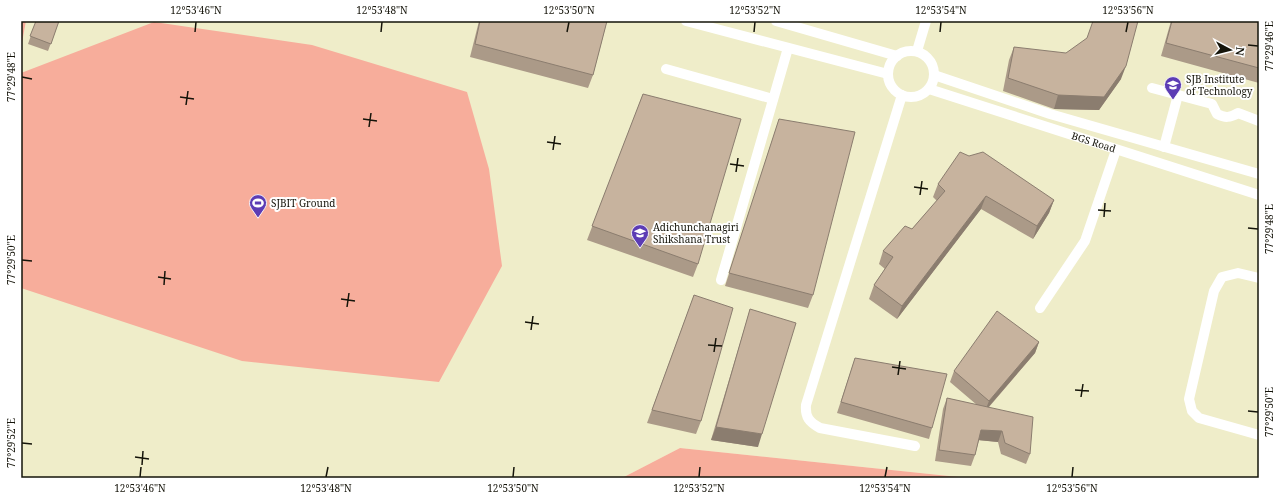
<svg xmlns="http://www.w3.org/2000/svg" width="1280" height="499" font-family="'Noto Serif',serif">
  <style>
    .built { fill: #efedc9 }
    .green { fill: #f7ad9b }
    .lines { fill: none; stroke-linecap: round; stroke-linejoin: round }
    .service { stroke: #fff; stroke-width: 10 }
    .wall { fill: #ab9a88 }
    .shaded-wall { fill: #8b7d6f }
    .building { fill: #c7b39e; stroke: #8b7d6f }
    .ticks { fill: none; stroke: #15140a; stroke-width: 1.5 }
    .labels { text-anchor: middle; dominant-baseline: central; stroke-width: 4; stroke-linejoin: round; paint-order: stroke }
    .poi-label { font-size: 10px; fill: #15140a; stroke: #fff; text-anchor: start }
    .street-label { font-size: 10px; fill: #15140a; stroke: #fff }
    .neatline { fill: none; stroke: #15140a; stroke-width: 1.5 }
    .ticks-label { font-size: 10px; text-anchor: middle; fill: #15140a }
  </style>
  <rect width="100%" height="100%" fill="#f8f6da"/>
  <path class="built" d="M26,21H1259V478H968L680,448L622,478H21V48Z"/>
  <path class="green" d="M21,21H26L21,48Z
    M154,22L312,45L467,92L489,169L502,266L439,382L242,361L21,288V73Z
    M680,448L968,478H622Z"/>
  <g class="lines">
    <g class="service">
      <path d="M686,21L888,74"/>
      <path d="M776,21L897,56"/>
      <path d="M917,51L926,21"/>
      <circle cx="911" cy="74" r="23"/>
      <path d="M666,69L773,99"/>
      <path d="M934,75L1050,114L1259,174"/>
      <path d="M1152,88L1212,104L1217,114C1225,118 1230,118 1238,113L1259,121"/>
      <path id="s1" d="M929,89L1259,195"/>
      <path d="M902,95L806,405C805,417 809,422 820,428L915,446"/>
      <path d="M1164,147L1178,95"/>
      <path d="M1259,278L1238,273L1222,277L1214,291L1189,399L1192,411L1199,418L1259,435"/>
      <path d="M721,280L788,48"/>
      <path d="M1040,308L1085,241L1116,150"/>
    </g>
  </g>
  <path class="wall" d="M36,21H59L48,51L28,44Z
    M479,21H607L593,75L588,88L470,57Z
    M1171,21H1259V83L1161,56Z
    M1014,47L1121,79L1099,110L1054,109L1003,91L1009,60Z
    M643,94L698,264L693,277L587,240Z
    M779,119L813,295L808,308L725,286Z
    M938,184L1054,200L1049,213L1033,239L981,209L897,319L869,299L874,285L885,269L879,264L883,251L912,229L937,201L933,197Z
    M694,295L701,421L696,434L647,423Z
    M750,309L758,447L711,440L746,323Z
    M1039,342L1035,353L989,407L1030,454L1026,464L1001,454L998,442L979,440L975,455L971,466L935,461L943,409L947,398L977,405L950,382L954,371Z
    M855,358L932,428L929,439L837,413Z"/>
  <path class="shaded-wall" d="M1126,66L1121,79L1099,110L1054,109L1058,95Z
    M986,196L981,209L897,319L902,306Z
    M1054,200L1049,213L1033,239L1037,226Z
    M1039,342L1035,353L985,411L989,401Z
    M716,427L762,434L758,447L711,440Z
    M981,430L1002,431L998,442L977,440Z"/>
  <path class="building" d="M36,21H59L51,44L30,36Z
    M480,21H607L593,75L475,44Z
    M1093,21H1138L1126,66L1104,97L1058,95L1008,78L1014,47L1066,53L1087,38Z
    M1172,21H1259V68L1166,43Z
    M643,94L741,119L698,264L592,226Z
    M779,119L855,132L813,295L729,273Z
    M960,152L969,156L983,152L1054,200L1037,226L986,196L902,306L874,285L893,257L883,251L905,226L912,229L945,191L938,184Z
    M694,295L733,308L701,421L652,410Z
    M750,309L796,323L762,434L716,427Z
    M997,311L1039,342L989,401L954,371Z
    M855,358L947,374L932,428L841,402Z
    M947,398L1033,417L1030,454L1005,443L1002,431L981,430L975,455L939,450Z"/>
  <path class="ticks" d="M195,32L196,22M381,32L382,22M567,32L569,22M754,32L755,22M940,32L941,22M1126,32L1128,22M1248,45L1258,46M22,77L32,79M180,97L194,99M186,105L188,91M363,119L377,121M369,127L371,113M547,142L561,144M553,150L555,136M730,164L744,166M736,172L738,158M914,187L928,189M920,195L922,181M1098,210L1111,211M1104,217L1105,203M1248,228L1258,229M22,260L32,261M158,277L171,279M164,285L165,271M341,299L355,301M347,307L349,293M525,322L539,324M531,330L533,316M708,345L722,346M714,352L716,338M892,367L906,369M898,375L900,361M1075,390L1089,391M1081,397L1083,384M1248,411L1258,412M22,443L32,444M135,457L149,459M142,465L143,451M140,477L141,467M326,477L328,467M513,477L514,467M699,477L700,467M885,477L887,467M1072,477L1073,467"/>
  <defs>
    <g id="university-pin" transform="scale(0.9)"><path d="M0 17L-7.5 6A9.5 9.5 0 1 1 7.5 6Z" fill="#5c3cb4" stroke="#fff"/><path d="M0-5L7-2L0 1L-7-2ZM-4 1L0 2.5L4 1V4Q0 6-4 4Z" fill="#fff"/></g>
    <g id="stadium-pin" transform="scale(0.9)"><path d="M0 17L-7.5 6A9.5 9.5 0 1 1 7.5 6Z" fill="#5c3cb4" stroke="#fff"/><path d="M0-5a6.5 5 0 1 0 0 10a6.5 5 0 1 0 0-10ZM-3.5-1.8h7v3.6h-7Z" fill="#fff"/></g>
  </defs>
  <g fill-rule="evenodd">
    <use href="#university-pin" x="1173" y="85"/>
    <use href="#stadium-pin" x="258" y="203"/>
    <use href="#university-pin" x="640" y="233"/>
  </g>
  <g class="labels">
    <g class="poi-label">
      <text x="1186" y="79">SJB Institute<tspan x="1186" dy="12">of Technology</tspan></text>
      <text x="271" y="203">SJBIT Ground</text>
      <text x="653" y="227">Adichunchanagiri<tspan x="653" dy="12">Shikshana Trust</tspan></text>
    </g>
    <g class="street-label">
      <text stroke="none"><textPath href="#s1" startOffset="173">BGS Road</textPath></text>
    </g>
  </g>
  <rect width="1280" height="499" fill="none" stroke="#ffffff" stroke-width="44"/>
  <g transform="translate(1230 50) rotate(97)" stroke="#ffffff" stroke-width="3" paint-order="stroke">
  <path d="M0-3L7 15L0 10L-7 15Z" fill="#15140a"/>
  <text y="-6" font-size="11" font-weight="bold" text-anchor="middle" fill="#15140a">N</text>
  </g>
  <rect x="22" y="22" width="1236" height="455" class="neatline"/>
  <g class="ticks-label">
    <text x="196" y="14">12°53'46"N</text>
    <text x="382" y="14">12°53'48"N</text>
    <text x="569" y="14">12°53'50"N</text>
    <text x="755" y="14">12°53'52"N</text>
    <text x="941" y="14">12°53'54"N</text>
    <text x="1128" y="14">12°53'56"N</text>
    <text transform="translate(1269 46) rotate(-90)" y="4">77°29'46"E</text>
    <text transform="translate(11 77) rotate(-90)" y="4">77°29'48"E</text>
    <text transform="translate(1269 229) rotate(-90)" y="4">77°29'48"E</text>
    <text transform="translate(11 260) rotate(-90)" y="4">77°29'50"E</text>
    <text transform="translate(1269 412) rotate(-90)" y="4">77°29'50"E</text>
    <text transform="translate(11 443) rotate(-90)" y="4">77°29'52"E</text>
    <text x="140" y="492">12°53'46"N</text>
    <text x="326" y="492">12°53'48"N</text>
    <text x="513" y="492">12°53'50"N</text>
    <text x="699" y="492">12°53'52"N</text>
    <text x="885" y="492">12°53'54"N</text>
    <text x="1072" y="492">12°53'56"N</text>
  </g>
</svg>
